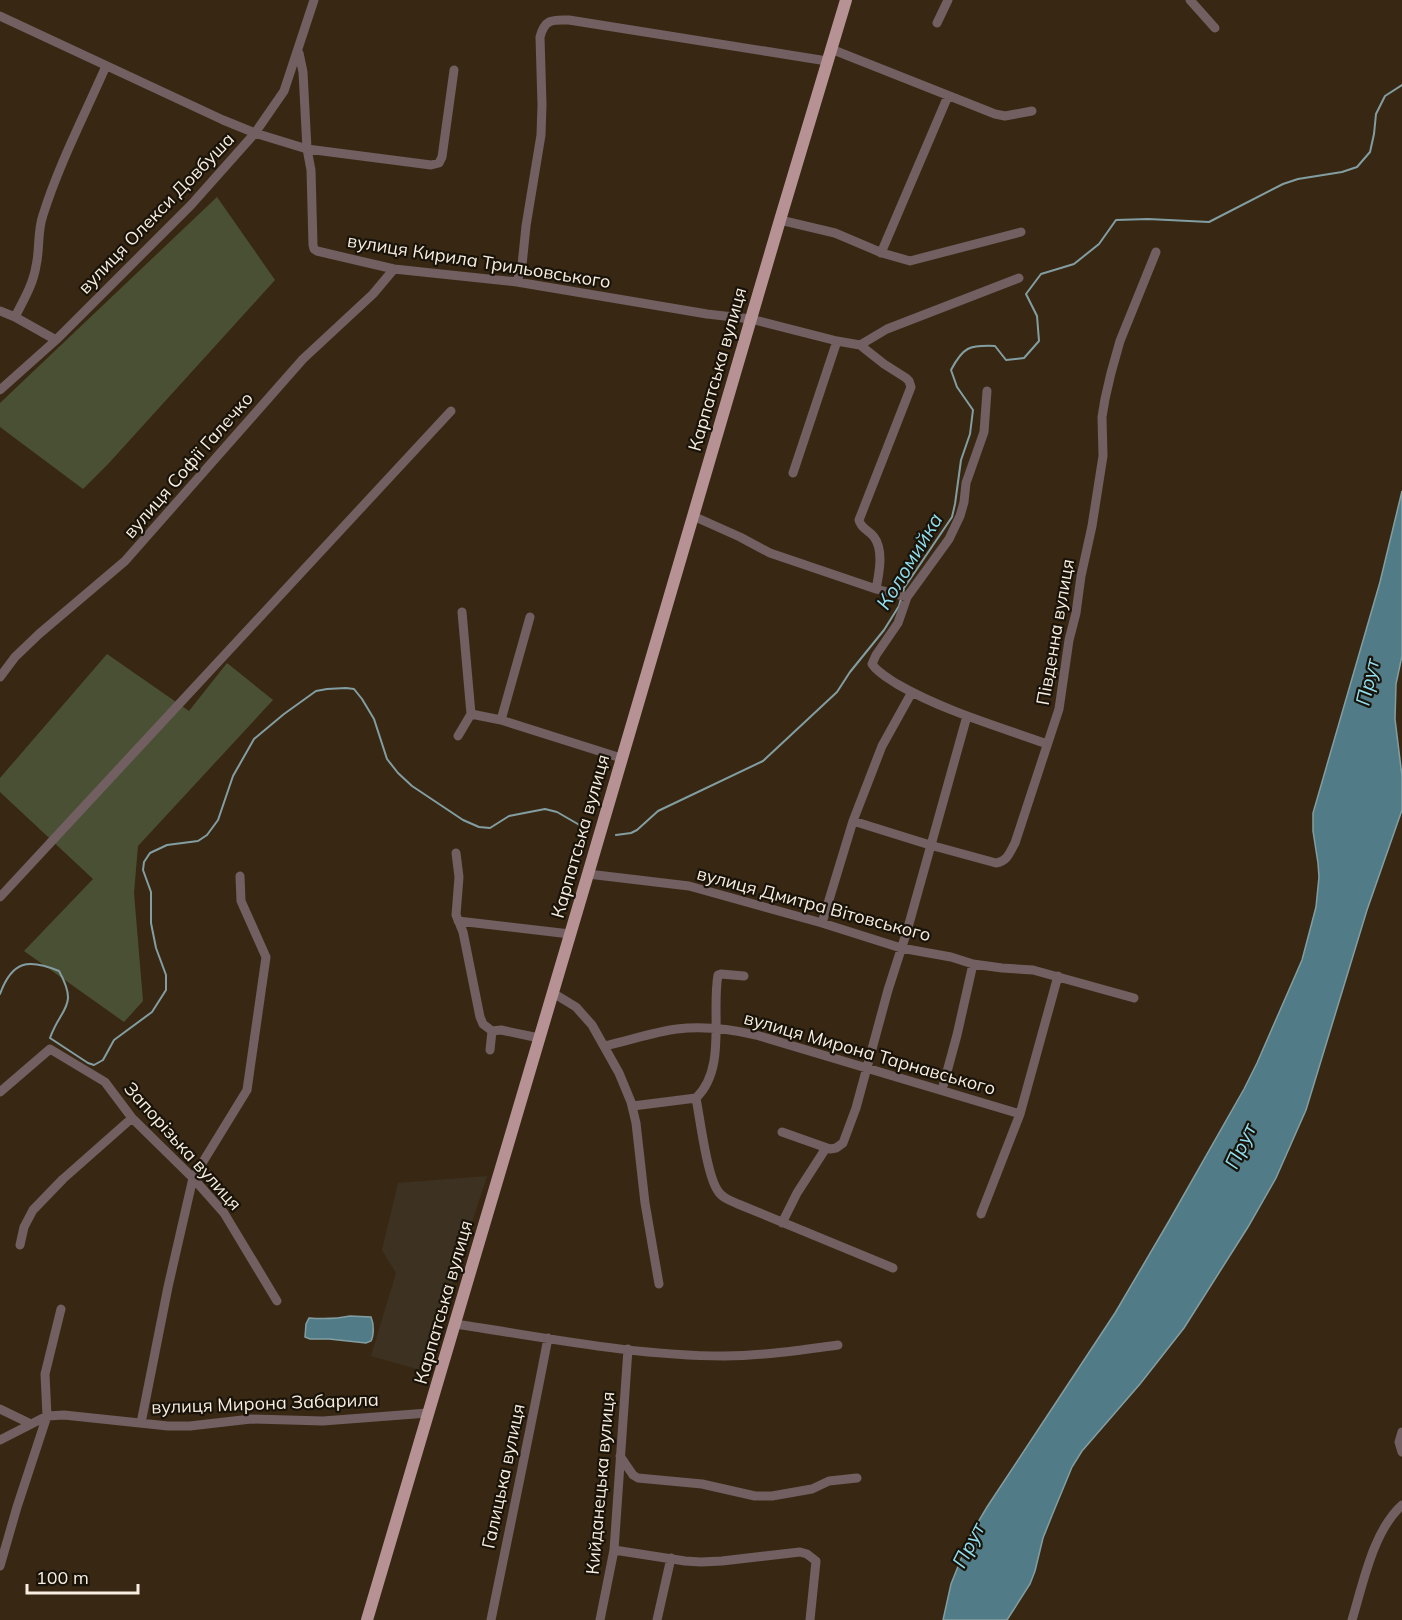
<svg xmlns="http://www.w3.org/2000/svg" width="1402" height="1620" font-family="Mulish,sans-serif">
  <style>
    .commercial { fill: #3d3122 }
    .green { fill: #4a5033 }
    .water { fill: #517c87; stroke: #839ea2; stroke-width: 1.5 }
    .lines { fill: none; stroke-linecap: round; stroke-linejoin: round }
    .stream { stroke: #839ea2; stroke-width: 2 }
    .minor { stroke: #715f61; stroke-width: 9 }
    .major { stroke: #b69295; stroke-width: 12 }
    .labels { text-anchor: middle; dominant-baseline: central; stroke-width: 4.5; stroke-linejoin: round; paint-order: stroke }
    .street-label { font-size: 18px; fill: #f7ede0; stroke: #191309 }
    .water-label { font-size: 20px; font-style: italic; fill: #90def0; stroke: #191309 }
  </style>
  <rect width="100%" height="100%" fill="#382813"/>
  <path class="commercial" d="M487,1176L424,1371L371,1356L396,1273L382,1250L398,1183Z"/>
  <path class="green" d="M217,197L275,280L109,463L83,489L0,427V403Z
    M107,654L189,711L227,663L273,700L138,846L134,893L143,1001L124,1022L24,951L93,879L0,792V778Z"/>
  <path class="water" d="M1402,491V656L1396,684L1395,719L1402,776V810L1367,910L1306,1110L1276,1178L1248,1227L1184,1328L1140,1384L1082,1451L1072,1467L1053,1513L1043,1538L1035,1571L1030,1584L1007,1620H943L951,1584L971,1534L987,1507L1115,1313L1169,1221L1244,1089L1257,1063L1302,960L1316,907L1319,877L1318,863L1313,831V813L1380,582Z
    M350,1316L371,1317C374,1324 374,1335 371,1341L366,1343L329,1339H310L305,1337L306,1324L309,1318C323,1319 336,1319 350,1316Z"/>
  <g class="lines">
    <path class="stream" d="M903,594L904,588L952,517L955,504L961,460L970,434L973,410L957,387L951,370C963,347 969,345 995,346L1006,360L1024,358L1039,341L1037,316L1026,294L1041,274L1074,264L1099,244L1116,220L1148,219L1209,222L1283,184L1298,179L1342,172L1357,167L1370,152L1374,134L1376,114L1385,96L1402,85
      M616,835L631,833L637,830L658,811L763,761L837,692L850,672L884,630L899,606L901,599
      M0,994C12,961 28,958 59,971C79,1007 61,1007 50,1038L88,1063L94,1065L103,1060L114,1040L152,1012L166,990V975L156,948L151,923V892L143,870L144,862L150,853L167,845L198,841L207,835L218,820L233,776L254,739L284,714L316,691L327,689L346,688L354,689L362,699L374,719L387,759L398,773L412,786L463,820L479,827L490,828L509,816L545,809L557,812L583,827"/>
    <path class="minor" d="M1190,0L1215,28
      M0,16L223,120L255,133L307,149L311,170L313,245L314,249L317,251L394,269L517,282L707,314L751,319L837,341L860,345L884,364L906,378L909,381L911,387L859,520C861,529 869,530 874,537C884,550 879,574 876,589
      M937,23L948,0
      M831,49L995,114L1005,116L1032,111
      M299,53L303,72L307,149L431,165L439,163L442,157L454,70
      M780,220L835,233L882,253L910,261L1021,232
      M881,253L948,96
      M517,282L522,265L526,226L541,135L542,105L540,37C545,18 553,20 569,20L827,61
      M0,311L15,317L56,340
      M15,317C23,301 33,285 36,266C40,250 37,232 43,215C59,164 84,116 106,66
      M860,345L887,329L1019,278
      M0,390L56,340L191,205L255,133L284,91L314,0
      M987,391L984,432L966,483L964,502L960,516L949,539L907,597L898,623L876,655L872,664C878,673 888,678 897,684C944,711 997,726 1047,744
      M793,473L837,341
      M693,516L740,537L770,553L876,589L907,597
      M0,677L15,657L39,634L125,561L303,359L373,294L394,269
      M471,714L501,720L621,758
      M501,720L530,617
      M458,736L471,714L462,612
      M853,821L930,845L996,863C1007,862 1010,852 1015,843L1059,709L1069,640L1076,613L1081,576L1092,526L1103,456L1102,417L1105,399L1111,373L1120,341L1156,252
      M456,853L459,877L456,915L463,932L480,1017L483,1024L492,1031L490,1050
      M588,874L689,886L822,923L901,948L951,957L973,964L1002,968L1033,970L1134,998
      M0,897L451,411
      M458,921L570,934
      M822,923L853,821L882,746L912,692
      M744,976L721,974L718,975C711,1012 727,1069 696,1098C700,1119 707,1176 718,1191C722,1198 731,1201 738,1204L893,1268
      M553,993L576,1007L592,1025L619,1073L631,1102L636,1123L645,1203L659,1284
      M492,1031L501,1030L539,1038
      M604,1046C628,1041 653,1032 677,1029C703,1026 730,1029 756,1035L1020,1114
      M942,1090L957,1035L973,964
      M0,1092L50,1049L105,1082L132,1118L193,1178L224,1213L277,1301
      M633,1106L696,1098
      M782,1132L830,1149L836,1148L843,1143L856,1108L888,990L907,931L967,716
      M981,1214L1020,1114L1058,976
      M782,1223L797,1193L826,1148
      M20,1245L24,1227L33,1210L63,1179L132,1118
      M455,1324C543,1337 635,1356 724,1356C762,1356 800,1350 838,1345
      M0,1409L31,1424
      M141,1423L168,1287L193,1178L247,1090L266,957L241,901L240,876
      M1402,1432L1399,1442L1402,1452
      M0,1440L47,1416L64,1415L168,1426H190L251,1419L323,1421L428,1413
      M620,1456L633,1475L638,1478L702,1484L755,1496H772L812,1489L829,1481L857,1478
      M614,1550L685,1561L701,1562L722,1561L800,1552L807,1554L816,1561L810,1620
      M0,1566L17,1507L47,1416L45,1374L61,1309
      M491,1620C510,1526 530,1432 548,1338
      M600,1620L614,1550L628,1349
      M657,1620L671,1558
      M1352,1620C1363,1584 1373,1531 1402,1505"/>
    <path class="major" d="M367,1620L588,874L780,220L846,0"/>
  </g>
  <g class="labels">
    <g class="street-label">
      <text transform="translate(156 213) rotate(-46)">вулиця Олекси Довбуша</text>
      <text transform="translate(479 261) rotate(9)">вулиця Кирила Трильовського</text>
      <text transform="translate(717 369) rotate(-74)">Карпатська вулиця</text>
      <text transform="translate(188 465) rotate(-49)">вулиця Софії Галечко</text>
      <text transform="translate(1055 632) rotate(-80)">Південна вулиця</text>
      <text transform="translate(580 836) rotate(-74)">Карпатська вулиця</text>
      <text transform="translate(814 904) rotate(15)">вулиця Дмитра Вітовського</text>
      <text transform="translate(870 1053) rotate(16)">вулиця Мирона Тарнавського</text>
      <text transform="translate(183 1146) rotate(48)">Запорізька вулиця</text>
      <text transform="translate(443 1302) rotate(-74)">Карпатська вулиця</text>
      <text transform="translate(265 1403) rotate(-2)">вулиця Мирона Забарила</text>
      <text transform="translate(503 1476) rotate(-78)">Галицька вулиця</text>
      <text transform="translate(600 1483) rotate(-85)">Кийданецька вулиця</text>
    </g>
    <g class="water-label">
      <text transform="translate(909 561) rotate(-59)">Коломийка</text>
      <text transform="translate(1367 682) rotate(-77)">Прут</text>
      <text transform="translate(1240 1146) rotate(-65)">Прут</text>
      <text transform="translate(968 1545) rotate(-63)">Прут</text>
    </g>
  </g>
  <path d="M27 1584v9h111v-9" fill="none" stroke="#f7ede0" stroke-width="3"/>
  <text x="36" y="1584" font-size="18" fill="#f7ede0" stroke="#191309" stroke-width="4.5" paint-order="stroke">100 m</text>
</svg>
